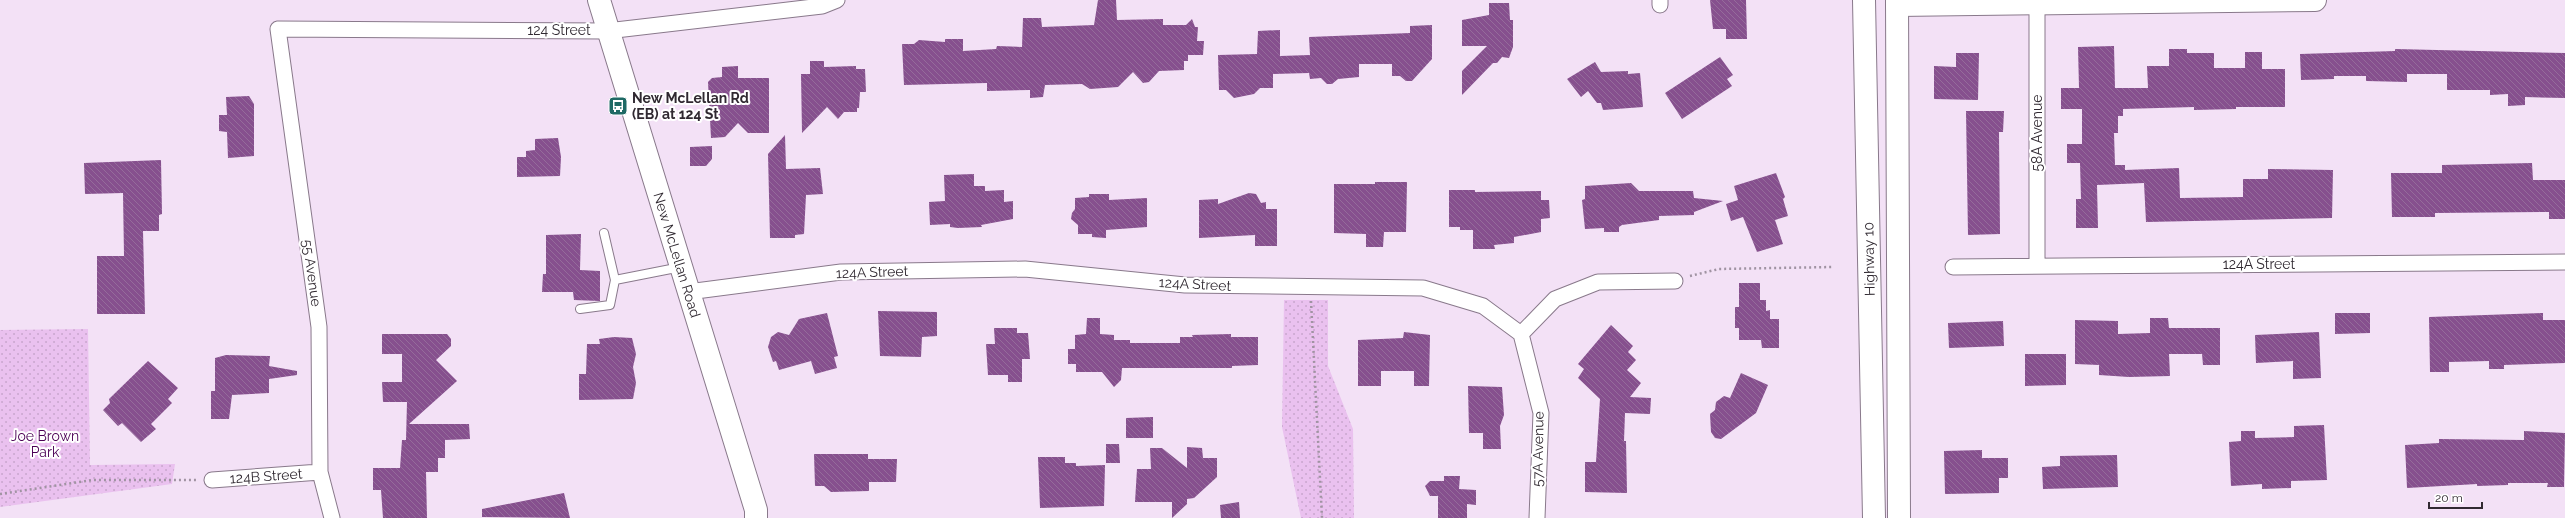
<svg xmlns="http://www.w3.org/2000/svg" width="2565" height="518" font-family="Raleway,sans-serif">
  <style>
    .park { fill: url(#park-dots) }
    .building { fill: url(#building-back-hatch) }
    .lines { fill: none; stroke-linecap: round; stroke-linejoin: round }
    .lane-casing { stroke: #89798b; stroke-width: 10 }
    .street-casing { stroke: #89798b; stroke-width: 17 }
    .secondary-casing { stroke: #89798b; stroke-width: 24 }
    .highway-casing { stroke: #89798b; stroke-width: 24 }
    .path { stroke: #a093a2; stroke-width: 2.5; stroke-dasharray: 2 3; stroke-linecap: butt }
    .lane { stroke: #fff; stroke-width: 8 }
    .street { stroke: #fff; stroke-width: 15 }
    .secondary { stroke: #fff; stroke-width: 22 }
    .highway { stroke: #fff; stroke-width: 22 }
    .labels { text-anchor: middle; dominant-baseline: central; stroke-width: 4; stroke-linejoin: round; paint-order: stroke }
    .street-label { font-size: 14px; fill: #302931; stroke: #fff }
    .poi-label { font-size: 14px; font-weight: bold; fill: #302931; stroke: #fff; text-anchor: start }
    .park-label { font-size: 14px; fill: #4b0055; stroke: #fff }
  </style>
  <defs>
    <pattern id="park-dots" width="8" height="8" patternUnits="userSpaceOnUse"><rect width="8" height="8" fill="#eac1ef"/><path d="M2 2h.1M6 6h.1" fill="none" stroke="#c9a6cd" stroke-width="1.8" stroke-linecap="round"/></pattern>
    <pattern id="building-back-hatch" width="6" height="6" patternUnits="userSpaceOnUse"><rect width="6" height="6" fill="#86508e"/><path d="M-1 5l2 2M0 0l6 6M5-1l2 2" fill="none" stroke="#956c9b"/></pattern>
  </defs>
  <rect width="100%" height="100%" fill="#f3e1f6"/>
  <path class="park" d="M1284,300H1328V366L1353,429L1354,518H1301L1282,427Z
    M88,329L90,465L175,464L172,484L0,507V330Z"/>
  <path class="building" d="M1098,0H1116L1117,20L1163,19V25H1186L1192,19L1195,27H1198L1197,41H1204L1203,55H1188V61H1184V70L1159,71L1149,82L1143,83L1133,72L1118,87L1090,89L1082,84L1045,85L1043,97L1030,98V90L987,91V83L904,85L902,44H914L919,40L945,42V39H963V51L996,49L997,46L1022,47L1023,18H1041L1042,27L1094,25Z
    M1710,0H1746L1747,39H1726V29H1713Z
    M1489,3H1509L1510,20H1513V47L1509,58L1502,57L1497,63H1493L1462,95V71L1487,46H1462V20L1489,15Z
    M1432,25V59L1412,81H1406L1400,76H1392V64H1359V77L1338,79L1332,84H1327L1321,78L1310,79L1309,73L1273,74V88H1260L1254,94L1234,98L1226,90H1219L1218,55L1257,54L1258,31L1280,30V56L1310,55L1309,37L1410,33V26Z
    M2114,46L2115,88H2148L2147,66H2169V49H2187V53H2214V68H2245V52H2262V69H2285V107H2236V109L2194,110V107L2123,109V116H2118V133H2114L2115,165H2125V170L2179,168L2180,198L2243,197V179H2268V169L2333,170L2332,218L2146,222L2144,183L2097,185L2098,228H2076V199H2081L2080,163H2067V144H2082V109H2061V88H2079L2078,47Z
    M2395,49L2565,53V98L2525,97V105L2508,106V94L2490,95V90H2447V74H2407V82L2366,81V76H2334V79L2301,80L2300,54L2395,51Z
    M1956,53H1979L1978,100L1934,99V66L1956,67Z
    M1720,57L1733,75L1727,79L1732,86L1682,119L1665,93Z
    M810,61H824V67L856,66V69H865L866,92H860L859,108H857V112H844L838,119L827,107L802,133L801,74H810Z
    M1595,62L1601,72L1628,71V74L1640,73L1643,107L1603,110L1601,103H1597L1588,91L1581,97L1567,79Z
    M738,66V78H769V133H748L738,123L725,137L711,138L708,82L712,78L722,77V67Z
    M249,96L254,104V156L228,158L227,132L219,131V115H227L226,97Z
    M1966,111H2004L2003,132H1999L2000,234L1968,235Z
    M785,135L786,169L820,168L823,194L806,195L804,234L795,235V238H770L768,154Z
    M558,138L561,157L560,176L517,177V157H526V151L535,150V139Z
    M712,146V159L706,166H690V147Z
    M161,160L162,214L159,215V231H143L145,314H97V256H124L123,193L85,194L84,163Z
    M2532,163L2533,180H2565V219H2549V212L2435,213V217H2392L2391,173H2442V165Z
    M1776,173L1785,197L1783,199L1788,216L1775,220L1783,244L1757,252L1743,217L1731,221L1726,204L1738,200L1734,186Z
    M974,174V186H985V191L1004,190V202L1013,201V219L981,225L982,227L958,228L950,227V224L930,225L929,202L945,201L944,175Z
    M1375,182H1407L1406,232H1384L1383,247H1366V234L1334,233V184H1375Z
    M1631,183L1639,191H1693L1694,198L1723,201L1694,212V215L1659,216V220L1622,225L1619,227V232H1604V228L1585,229L1582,200L1585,199V186Z
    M1449,190H1475V192L1541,191V200H1549L1550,218L1541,219V232L1514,237V243L1494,245L1495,249H1473V230H1460V227H1449Z
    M1249,193L1256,194L1261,203L1266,202V209H1277V246H1255V235L1199,238V200L1218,199V204Z
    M1089,194H1109V200L1147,198V227L1106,230V238L1092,237V234H1078V225L1071,219L1072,213L1075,209V198L1089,197Z
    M581,234L580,270L600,271V301L574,300L573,292H542L543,274H546V235Z
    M1739,283H1760V300H1766V311L1770,310V319H1779V348H1762L1761,340H1739V328H1735V307H1739Z
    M878,311L937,312V336L922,337L921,357L880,356Z
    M827,313L838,356L834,357L837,368L815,374L811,361L779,370L776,361L773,362L768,347L771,337L778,332L789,335L799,319Z
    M2335,313H2370V333L2335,334Z
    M2543,313V320H2565V363L2504,365V369H2489V361L2449,362V372H2430L2429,317Z
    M1087,318H1100V334L1114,335V340H1130V343H1180V337H1193L1192,335L1231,334V337H1258V365L1232,366V368H1122L1121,380L1114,387L1102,372H1076V364H1068V349H1075V335L1086,334Z
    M2150,318H2168L2169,328H2220V365H2203L2202,354H2169L2170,376L2129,377L2099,375V365L2075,364V320L2118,321V334L2150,333Z
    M2003,321L2004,346L1949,348L1948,323Z
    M1611,325L1633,346L1628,352L1636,360L1627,370L1641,383L1630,397L1651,398L1650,414L1625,413L1624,441H1626L1627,493L1585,492V462H1596L1600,399L1578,378L1584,369L1578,364Z
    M994,328H1017V333H1028L1030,359H1022V382H1008V375H988L986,344H995Z
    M1404,332L1430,335L1429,386H1414V371H1381V386H1358V340L1403,338Z
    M2319,332L2321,378L2293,379V361L2256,363L2255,335Z
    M382,334H447L451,339V346L436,360L457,381L409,424H469L470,439L445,440V458H438V472H426L427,518H383L381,490H373V468H400L402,440H406L407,402H383L382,382H402V354H382Z
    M614,337L632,338L636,354L633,367L636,383L633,399L579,400V374H586L587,344H600L599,339Z
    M2025,354H2066V385L2025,386Z
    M226,355L270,356L269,366L297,371V375L269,379V393L232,395L229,419H211V391H215V358Z
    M148,361L178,388L168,399L172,403L151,424L156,429L141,442L122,423L118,426L103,410L110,403L109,399Z
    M1741,373L1768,385L1756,413L1721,439L1715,438L1711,432L1710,414L1715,410L1716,402L1724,396L1730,398Z
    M1468,386L1502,387L1504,415L1500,426L1501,449H1483V433H1469Z
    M1153,417V438H1126V418Z
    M2324,425L2327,480L2291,481V488L2262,489V484L2231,486L2229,442L2241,441V431H2255V438L2294,437V426Z
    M2524,431L2565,433L2564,487H2547L2548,483H2508V485L2477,486V484L2407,488L2405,445L2439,443V439L2524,440Z
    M1106,444H1119L1120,463H1106Z
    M1187,447L1202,448L1203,458H1217V477L1194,498L1187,499V504L1172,518V502H1135L1137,469H1151L1150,448H1162L1187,468Z
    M1982,450V458H2008V478H1999V493L1945,494L1944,451Z
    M814,454H868V459H897L896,482H869V491L831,492L824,486H815Z
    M2117,455L2118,487L2043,489L2042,467L2060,466V456Z
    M1038,457H1065V463H1076V466L1105,465L1104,506L1040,508Z
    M1444,476H1460L1459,489L1476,490V505L1467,504V518H1438V496H1430L1425,486L1430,481H1444Z
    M564,493L570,518L482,517V509Z
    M1239,502L1240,518H1221L1220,505Z"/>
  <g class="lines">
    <g class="lane-casing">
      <path id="lane" d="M604,233L615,280L681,267
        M580,309L610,305L615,280"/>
    </g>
    <g class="street-casing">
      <path id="street" d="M1660,0V5
        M2037,266V0
        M1953,267L2565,262
        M688,292L841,272L1025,269L1185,285L1423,288L1483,306L1521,334L1555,299L1598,282L1675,281
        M1521,334L1541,413L1537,518
        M212,480L320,472
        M332,518L320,472L319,327L278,29L607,31L822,6L837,0"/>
    </g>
    <g class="secondary-casing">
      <path id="secondary" d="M599,0L756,510V518
        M1897,5L2315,0"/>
    </g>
    <g class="highway-casing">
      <path id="highway" d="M1864,0L1874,518
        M1897,0L1899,518"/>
    </g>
    <path class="path" d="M1690,276L1719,269L1833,267
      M1311,301L1322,518
      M0,494L93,480H196"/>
    <use href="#lane" class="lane"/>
    <use href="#street" class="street"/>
    <use href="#secondary" class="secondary"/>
    <use href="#highway" class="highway"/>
  </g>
  <defs>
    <g id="bus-square" transform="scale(1)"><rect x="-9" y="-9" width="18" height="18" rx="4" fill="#1e6964" stroke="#fff"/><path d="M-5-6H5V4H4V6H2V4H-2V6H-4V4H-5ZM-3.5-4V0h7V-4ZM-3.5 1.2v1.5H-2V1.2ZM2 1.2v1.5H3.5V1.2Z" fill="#fff"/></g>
  </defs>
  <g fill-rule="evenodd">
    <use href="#bus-square" x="618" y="106"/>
  </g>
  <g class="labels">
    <g class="street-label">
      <text x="559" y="30">124 Street</text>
      <text transform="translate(2037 133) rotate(-90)">58A Avenue</text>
      <text transform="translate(677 255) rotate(73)">New McLellan Road</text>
      <text transform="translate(1869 259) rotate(-91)">Highway 10</text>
      <text x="2259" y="264">124A Street</text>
      <text transform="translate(872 272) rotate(-2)">124A Street</text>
      <text transform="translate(312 273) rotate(82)">55 Avenue</text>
      <text transform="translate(1195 284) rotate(3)">124A Street</text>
      <text transform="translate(1538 449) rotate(-89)">57A Avenue</text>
      <text transform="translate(266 476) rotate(-4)">124B Street</text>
    </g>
    <g class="poi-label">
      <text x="632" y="98">New McLellan Rd<tspan x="632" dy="16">(EB) at 124 St</tspan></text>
    </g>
    <g class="park-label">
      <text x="45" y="436">Joe Brown<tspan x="45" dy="16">Park</tspan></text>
    </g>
  </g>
  <path d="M2429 502v6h53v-6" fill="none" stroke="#302931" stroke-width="2"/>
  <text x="2435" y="502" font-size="12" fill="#302931" stroke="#ffffff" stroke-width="3" paint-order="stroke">20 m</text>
</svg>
